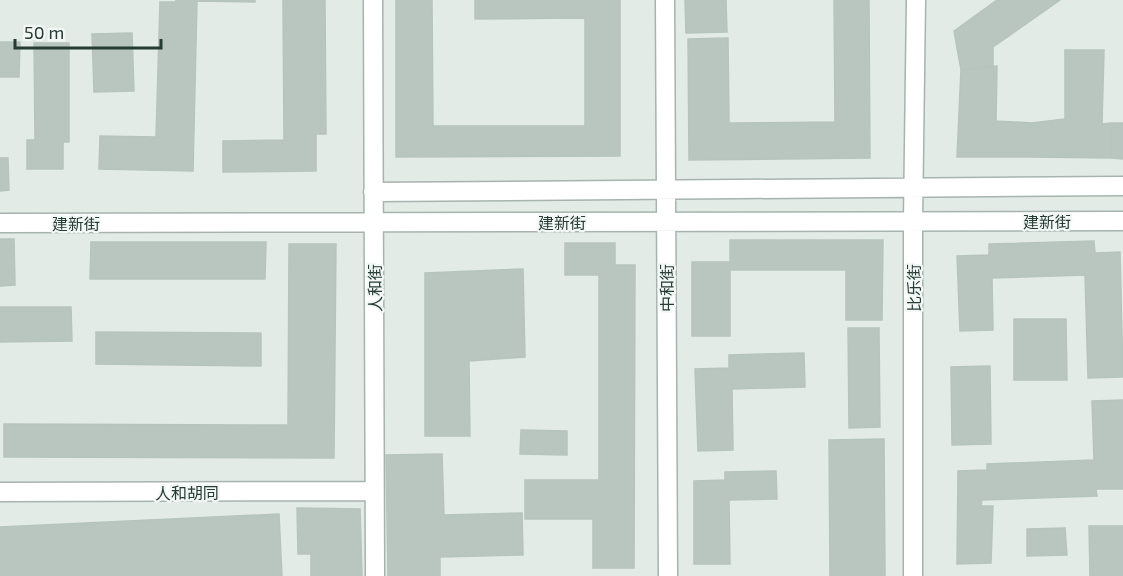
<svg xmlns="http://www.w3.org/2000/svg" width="1123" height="576" font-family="'Exo 2','Noto Sans SC',sans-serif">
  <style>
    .building { fill: #b9c6c0; stroke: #b6c4be; stroke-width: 1.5 }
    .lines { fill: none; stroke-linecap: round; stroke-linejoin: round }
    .tertiary-casing { stroke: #a6b3ae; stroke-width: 21 }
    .tertiary { stroke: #fff; stroke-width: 18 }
    .labels { text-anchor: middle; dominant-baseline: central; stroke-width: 4.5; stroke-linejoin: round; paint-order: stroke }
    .street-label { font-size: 16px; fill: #253b34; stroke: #f3f8f6 }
  </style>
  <rect width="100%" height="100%" fill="#e3ebe7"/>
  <path class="building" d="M176,0H255V2L197,1L193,171L99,169L100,136L156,137L160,2H176Z
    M283,0H325L326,134H316V171L223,172V141L284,140Z
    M396,0H432L433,126H585V18L475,19V0H620V156L396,157Z
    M685,0H726L727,32L686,33Z
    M834,0H869L870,158L689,160L688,39L728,38L729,123L835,122Z
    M997,0H1060L993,47V66L961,70L954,31Z
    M132,33L134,91L94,92L92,34Z
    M0,42H20L19,77H0Z
    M34,43H69V142H63V169H27V140H35Z
    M1065,50H1104L1102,124L1111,123V158L1032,157V123L1065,119Z
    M997,66L996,121L1032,123V157H957L961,70Z
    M1111,123H1123V159L1111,158Z
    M0,158H8L9,190L0,191Z
    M0,239H14L15,285L0,286Z
    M730,240H883L882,320H846V270H730V336H692V262H730Z
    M1094,241L1095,253L1120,252L1123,377L1088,378L1085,275L992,278L993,330L960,331L957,256L989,255V244Z
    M91,242H266L265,279H90Z
    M565,243H615V265H635L634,568H593V519H525V480H599V275H565Z
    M289,244H336L334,458L4,457V424L288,425Z
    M523,269L525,357L469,361L470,436H425V273Z
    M0,307H71L72,341L0,342Z
    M1014,319H1066L1067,380H1014Z
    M848,328H879L880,427L849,428Z
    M96,332L261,333V366L96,364Z
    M804,353L805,387L732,389L733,450L698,451L695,369L729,368V355Z
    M990,366L991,444L952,445L951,367Z
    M1123,400V489H1096L1097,496L982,500L981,506H993L991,563L957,564L958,471L987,470V464L1094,460L1092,401Z
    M521,430L567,431V455L520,454Z
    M884,439L885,576H830L829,440Z
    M442,454L444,515L522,513L523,555L440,557V576H388L386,455Z
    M776,471L777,499L729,500L730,564H694V481L725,480V472Z
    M297,508L360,509L362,576H311V554H298Z
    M279,514L282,576H0V527Z
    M1089,526H1123V576H1090Z
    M1065,528L1067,555L1027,556V529Z"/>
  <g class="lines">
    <g class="tertiary-casing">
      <path id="tertiary" d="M373,0L375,576
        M665,0L668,576
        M373,192L1123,186
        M0,223L1123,221
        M0,492L374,491
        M913,576V220L916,0"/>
    </g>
    <use href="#tertiary" class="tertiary"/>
  </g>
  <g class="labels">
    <g class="street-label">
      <text x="1047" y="221">建新街</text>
      <text x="562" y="222">建新街</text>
      <text x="76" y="223">建新街</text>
      <text transform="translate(374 288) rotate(-90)">人和街</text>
      <text transform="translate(666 288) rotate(-90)">中和街</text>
      <text transform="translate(913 288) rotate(-90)">比乐街</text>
      <text x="187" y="492">人和胡同</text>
    </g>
  </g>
  <path d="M15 39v9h146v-9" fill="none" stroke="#253b34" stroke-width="3"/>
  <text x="24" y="39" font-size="18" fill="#253b34" stroke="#f3f8f6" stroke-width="4.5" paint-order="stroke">50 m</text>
</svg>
